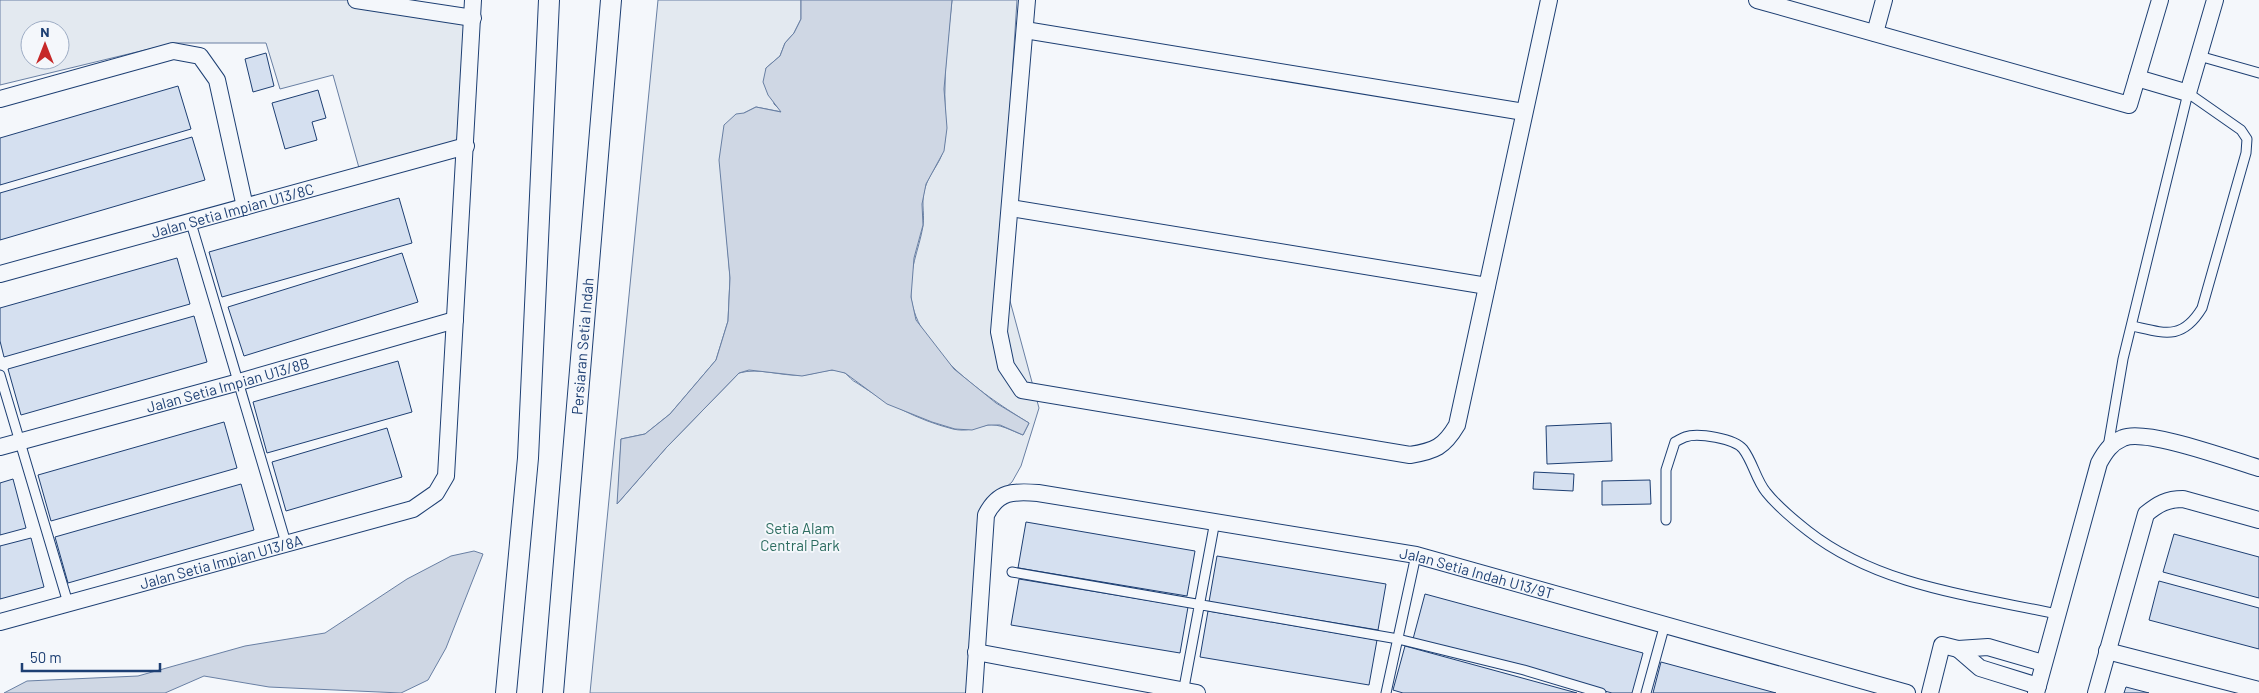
<svg xmlns="http://www.w3.org/2000/svg" width="2259" height="693" font-family="Barlow,sans-serif">
  <style>
    .green { fill: #e3e9f0; stroke: #687fa3; fill-rule: evenodd }
    .water { fill: #cfd7e4; stroke: #687fa3 }
    .building { fill: #d5e0f0; stroke: #1d3f73 }
    .lines { fill: none; stroke-linecap: round; stroke-linejoin: round }
    .service-casing { stroke: #1d3f73; stroke-width: 11 }
    .minor-casing { stroke: #1d3f73; stroke-width: 18 }
    .tertiary-casing { stroke: #1d3f73; stroke-width: 22 }
    .service { stroke: #f4f7fb; stroke-width: 9 }
    .minor { stroke: #f4f7fb; stroke-width: 16 }
    .tertiary { stroke: #f4f7fb; stroke-width: 20 }
    .labels { text-anchor: middle; dominant-baseline: central; stroke-width: 4; stroke-linejoin: round; paint-order: stroke }
    .street-label { font-size: 15px; fill: #1d3f73; stroke: #f4f7fb }
    .park-label { font-size: 15px; fill: #2c6c60; stroke: #f4f7fb }
  </style>
  <rect width="100%" height="100%" fill="#f4f7fb"/>
  <path class="green" d="M0,0H356L473,18L466,146L361,175L333,75L280,89L266,43H174L0,85ZM30,30H60V60H30Z
    M658,0H801V19L794,33L785,43L780,56L766,68L774,104L782,112L756,107L744,113L725,213L730,278L728,321L716,360L670,414L645,434L621,439L618,503L666,448L739,373C760,367 782,377 804,375C817,374 833,366 845,373C849,376 852,381 857,383C887,403 917,420 953,429C966,432 975,428 987,425C999,423 1012,431 1023,435L1029,423C986,397 917,350 911,297C908,271 919,250 923,226C925,212 920,200 926,185C930,173 940,163 943,151C948,133 944,106 945,87C945,58 949,29 952,0H1017L1000,264L1039,408L1021,466L1012,482L990,501L969,693H590Z"/>
  <path class="water" d="M801,0H952L944,89L947,128L944,151L926,184L922,204L923,225L914,258L911,297L916,320L954,369L996,403L1029,423L1023,435L1000,425H988L972,430L955,429L932,422L887,404L845,373L832,370L802,376L749,370L739,373L666,448L617,504L621,439L645,434L670,414L716,360L728,321L730,278L719,160L724,125L736,114L744,113L756,107L781,112L768,95L763,82L766,68L780,56L785,43L794,33L801,19Z
    M474,551L483,554L446,648L428,680L401,693L269,687L204,676L165,693H4L27,681L138,676L245,646L325,633L407,579L451,556Z"/>
  <path class="building" d="M266,53L274,86L253,92L245,59Z
    M178,86L191,129L0,185V138Z
    M318,90L326,118L312,122L317,140L285,149L272,103Z
    M192,137L205,180L0,240V193Z
    M399,198L412,243L222,297L209,252Z
    M402,253L418,302L244,356L228,307Z
    M177,258L190,304L4,357L0,341V308Z
    M194,316L207,362L21,415L8,369Z
    M398,361L412,412L267,453L253,402Z
    M224,422L237,468L51,521L38,475Z
    M1611,423L1612,461L1547,464L1546,426Z
    M387,428L402,477L286,511L272,462Z
    M1534,472L1574,474L1573,491L1533,489Z
    M13,479L26,528L0,535V483Z
    M1650,480L1651,504L1602,505V481Z
    M241,484L254,530L68,583L55,537Z
    M1026,522L1195,551L1187,596L1018,568Z
    M2174,534L2259,557V598L2163,572Z
    M31,538L44,587L0,599V546Z
    M1217,556L1386,584L1378,630L1209,602Z
    M1019,579L1188,607L1180,653L1011,625Z
    M2159,581L2259,608V649L2149,620Z
    M1425,594L1643,653L1632,693H1612L1413,639Z
    M1208,611L1377,640L1369,685L1200,657Z
    M1405,646L1577,693H1403L1393,690Z
    M1661,662L1776,693H1653Z
    M2126,687L2149,693H2124Z"/>
  <g class="lines">
    <g class="service-casing">
      <path id="service" d="M2199,56L2259,73
        M191,223L286,543
        M0,375L68,603
        M2108,447L2123,359L2188,93L2241,130L2247,139L2246,153L2202,308C2182,341 2164,333 2132,326
        M1666,520V470L1675,442C1679,440 1682,438 1685,437C1698,432 1735,439 1743,449C1753,462 1756,480 1766,492C1777,506 1794,520 1808,531C1878,586 1973,596 2057,614
        M1012,572L1398,639L1524,670L1601,693
        M1183,693L1215,521
        M1386,693L1416,555
        M1646,693L1665,624"/>
    </g>
    <g class="minor-casing">
      <g id="minor">
        <path d="M356,0L473,18"/>
        <path d="M1027,0L999,332L1006,366L1022,390L1410,455C1435,451 1444,447 1457,425L1549,0"/>
        <path d="M1757,0L2129,105L2160,0"/>
        <path d="M1025,30L1524,112"/>
        <path d="M1875,33L1884,0"/>
        <path d="M2137,78L2188,93L2215,0"/>
        <path d="M0,99L173,51L200,56L217,80L245,207"/>
        <path d="M1011,208L1487,286"/>
        <path id="s1" d="M0,274L466,146"/>
        <path id="s2" d="M0,447L239,382L455,320"/>
        <path id="s3" d="M0,622L413,509L436,493L446,476L473,0"/>
        <path d="M1958,649L1980,668L2038,686"/>
        <path d="M2107,651L2259,690"/>
        <path d="M976,652L1197,693"/>
        <path id="s4" d="M974,693L986,515C998,491 1013,491 1038,493L1416,555L1907,693"/>
        <path d="M1930,693L1942,645L1958,649L1988,647L2043,663"/>
        <path d="M2036,693L2099,463C2105,452 2111,443 2123,438C2145,428 2232,460 2259,468"/>
        <path d="M2096,693L2146,514C2158,504 2167,499 2183,499L2259,520"/>
      </g>
    </g>
    <g class="tertiary-casing">
      <g id="tertiary">
        <path d="M506,693L528,458L549,0"/>
        <path id="s5" d="M553,693L611,0"/>
      </g>
    </g>
    <use href="#service" class="service"/>
    <use href="#minor" class="minor"/>
    <use href="#tertiary" class="tertiary"/>
  </g>
  <g class="labels">
    <g class="street-label">
      <text stroke="none"><textPath href="#s1" startOffset="241">Jalan Setia Impian U13/8C</textPath></text>
      <text stroke="none"><textPath href="#s5" startOffset="348">Persiaran Setia Indah</textPath></text>
      <text stroke="none"><textPath href="#s2" startOffset="236">Jalan Setia Impian U13/8B</textPath></text>
      <text stroke="none"><textPath href="#s3" startOffset="229">Jalan Setia Impian U13/8A</textPath></text>
      <text stroke="none"><textPath href="#s4" startOffset="686">Jalan Setia Indah U13/9T</textPath></text>
    </g>
    <g class="park-label">
      <text x="800" y="528">Setia Alam<tspan x="800" dy="17">Central Park</tspan></text>
    </g>
  </g>
  <g transform="translate(45 45)"><circle r="24" fill="#f4f7fb" stroke="#9eadc5"/>
  <path d="M0-4L9 19L0 12L-9 19Z" fill="#c62828"/>
  <text y="-8" font-size="14" font-weight="bold" text-anchor="middle" fill="#1d3f73">N</text>
  </g>
  <path d="M22 663v8h138v-8" fill="none" stroke="#1d3f73" stroke-width="2.5"/>
  <text x="30" y="663" font-size="15" fill="#1d3f73" stroke="#f4f7fb" stroke-width="4" paint-order="stroke">50 m</text>
</svg>
